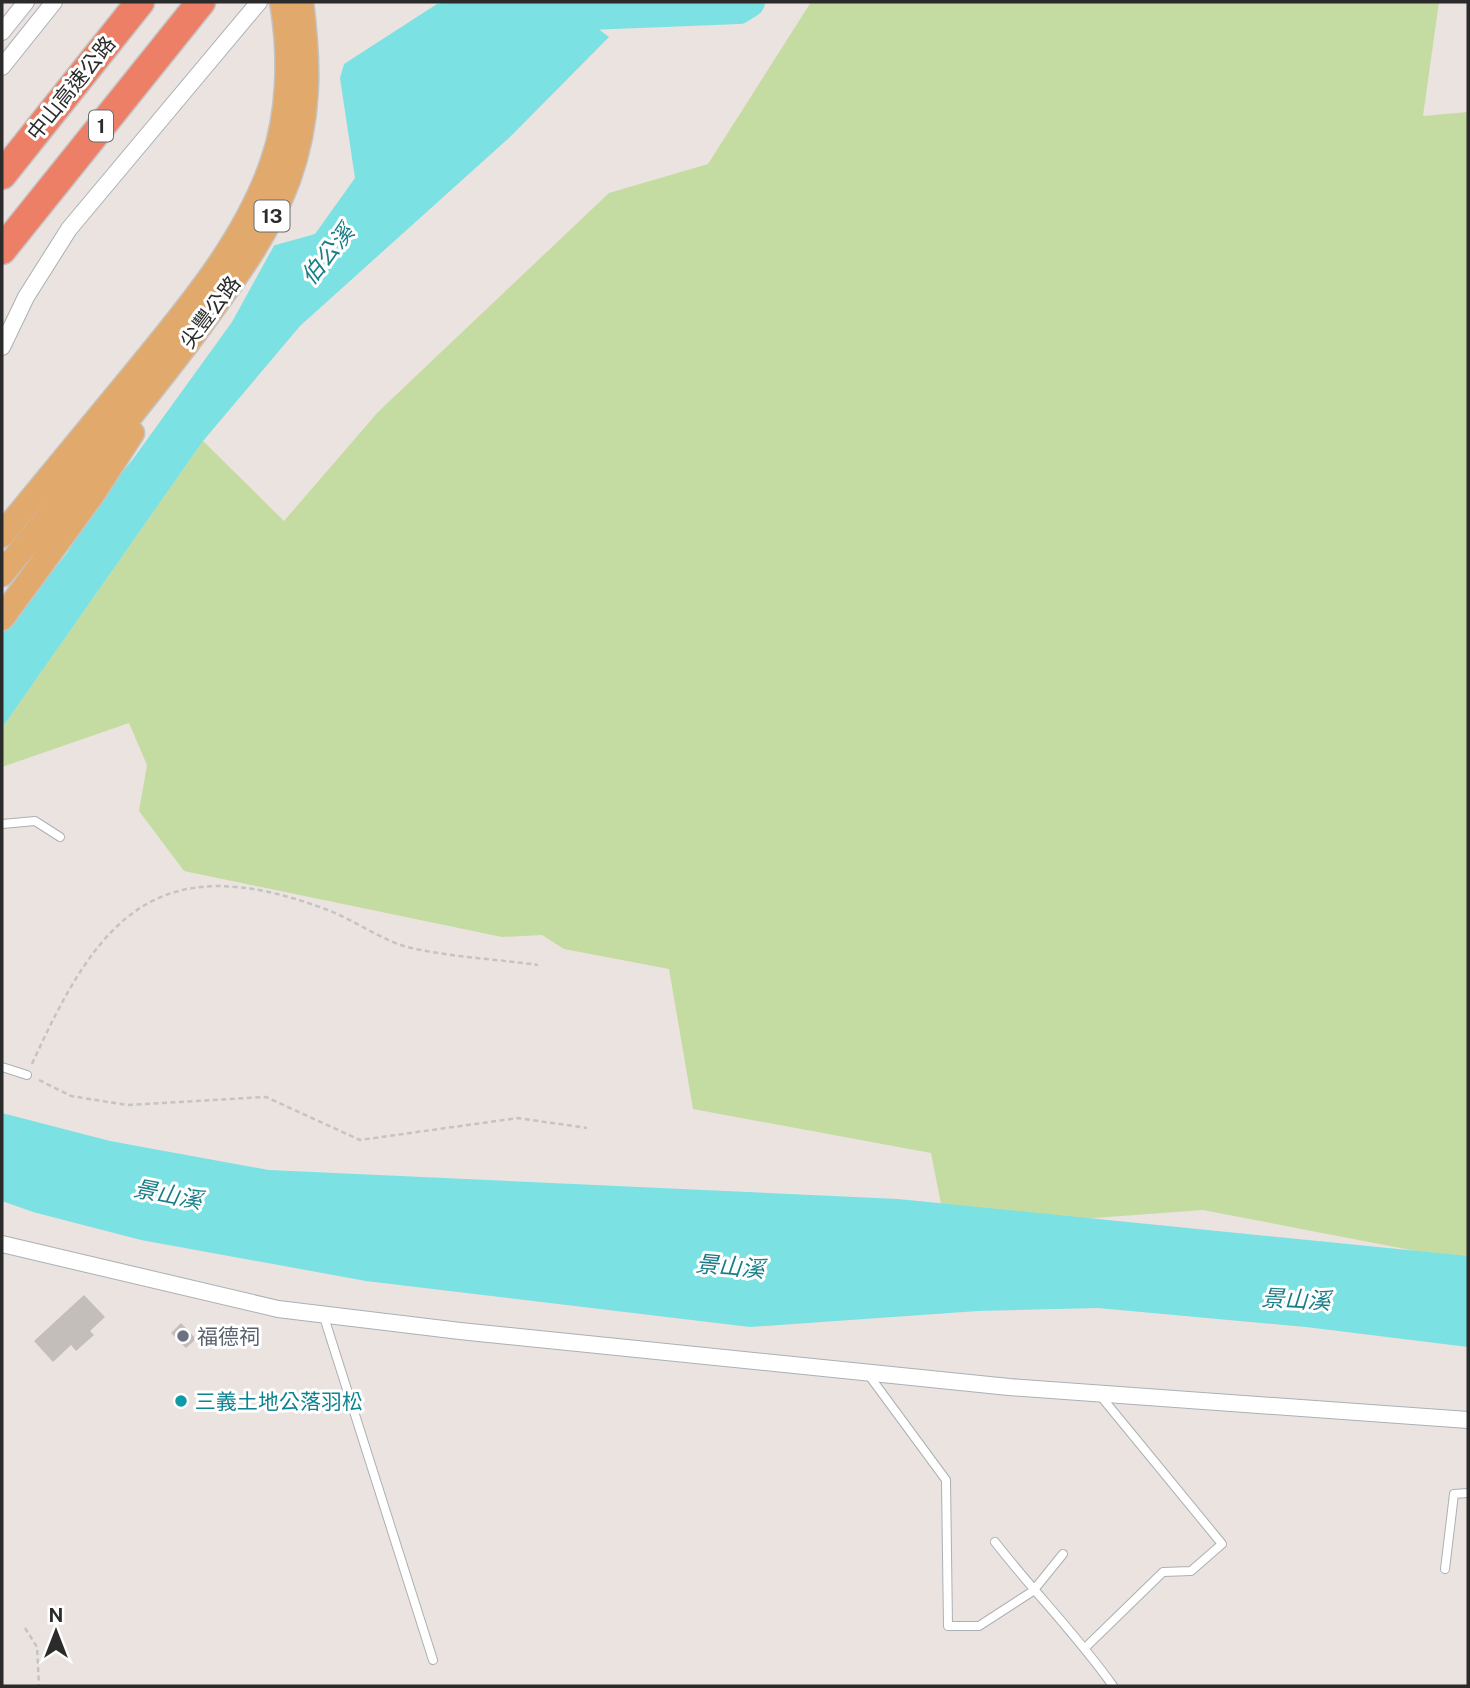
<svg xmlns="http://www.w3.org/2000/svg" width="1470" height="1688" font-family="'Public Sans','Noto Sans TC',sans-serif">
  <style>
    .green { fill: #c4dca1 }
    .water { fill: #7ce1e2 }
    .pier { fill: #ebe3df }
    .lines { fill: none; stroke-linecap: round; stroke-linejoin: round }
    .river { stroke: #7ce1e2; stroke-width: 30 }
    .building { fill: #c4beba }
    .service-casing { stroke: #abb0b6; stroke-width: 10 }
    .minor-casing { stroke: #abb0b6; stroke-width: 18 }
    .primary-casing { stroke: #c4c4c4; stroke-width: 27 }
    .motorway-casing { stroke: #c4c4c4; stroke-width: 31 }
    .path { stroke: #c4c4c4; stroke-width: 2.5; stroke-dasharray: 5 3.5; stroke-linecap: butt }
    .service { stroke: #fff; stroke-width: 8 }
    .minor { stroke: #fff; stroke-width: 16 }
    .primary { stroke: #e2a96c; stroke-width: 24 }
    .motorway { stroke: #ee7f67; stroke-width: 28 }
    .worship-dot { fill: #6b7280; stroke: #fff; stroke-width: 2.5 }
    .culture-dot { fill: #0f9aa8; stroke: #fff; stroke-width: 2.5 }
    .labels { text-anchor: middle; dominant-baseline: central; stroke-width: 6; stroke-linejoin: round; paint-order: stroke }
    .shield { fill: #fff; stroke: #6b6b6b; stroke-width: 2 }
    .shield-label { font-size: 19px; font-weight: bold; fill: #2b2b2b }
    .street-label { font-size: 21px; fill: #2b2b2b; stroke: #fff }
    .worship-label { font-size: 21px; fill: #5b616d; stroke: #fff; text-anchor: start }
    .culture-label { font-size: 21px; fill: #0d838f; stroke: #fff; text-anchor: start }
    .water-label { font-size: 23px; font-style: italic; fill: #1a7e88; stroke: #fff }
  </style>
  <rect width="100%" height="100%" fill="#ebe3df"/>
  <path class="green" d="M811,2H1439L1423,116L1468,112V1261L1203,1210L957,1228L941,1204L931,1153L693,1109L669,969L564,949L542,935L502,937L184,871L139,811L147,765L129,723L2,767V728L203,441L284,521L378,412L609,193L708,164Z"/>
  <path class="water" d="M449,2H562L609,37L511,136L300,326L203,441L2,728V634L67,553L254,251L315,234L355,178L340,78L344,64L437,4Z
    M2,1113L110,1141L269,1170L898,1199L1468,1256V1347L1306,1327L1098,1308L978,1311L750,1327L366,1281L141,1240L33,1212L2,1201Z"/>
  <path class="pier" d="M276,242L232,322L133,459L89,512L111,455L252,249Z"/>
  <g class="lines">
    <path class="river" d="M539,17L739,9L750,2"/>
  </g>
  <path class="building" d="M84,1295L105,1317L90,1331L94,1335L76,1351L71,1345L53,1362L34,1341Z
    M181,1323L196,1339L186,1348L171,1333Z"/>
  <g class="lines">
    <g class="service-casing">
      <path id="service" d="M2,824L35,821L60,837
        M2,1067L27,1075
        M323,1314L433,1660
        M868,1374L946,1480L948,1626H979L1033,1591L1063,1554
        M995,1542C1033,1591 1077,1635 1113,1686
        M1445,1569L1454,1494L1468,1493
        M1086,1647L1163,1572L1191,1571L1222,1544L1099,1394"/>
    </g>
    <g class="minor-casing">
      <path id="minor" d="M2,32L26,2
        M2,67L54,2
        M2,347L26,297L69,229L259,2
        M2,1244L278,1309L460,1331L1009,1387L1468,1420"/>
    </g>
    <g class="primary-casing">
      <path id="primary" d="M2,535C46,482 89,429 133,376C186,311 244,244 272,164C290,114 291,53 282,2
        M2,574C64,497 128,421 188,342C226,290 265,241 288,180C310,119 309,64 301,2
        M2,618L92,495L132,433"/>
    </g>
    <g class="motorway-casing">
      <path id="motorway" d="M2,175L140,2
        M2,250L201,2"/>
    </g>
    <path class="path" d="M32,1064C98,918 156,846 325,909C353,919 379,939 407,947C449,957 495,959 538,965
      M39,1080L71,1096L127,1105L266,1097L360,1140L518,1118L587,1128
      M25,1628L37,1647L39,1686
      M42,1686H49"/>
    <use href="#service" class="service"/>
    <use href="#minor" class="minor"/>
    <use href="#primary" class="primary"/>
    <use href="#motorway" class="motorway"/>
  </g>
  <circle class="worship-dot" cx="183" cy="1336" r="7"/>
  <circle class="culture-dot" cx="181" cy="1401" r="7"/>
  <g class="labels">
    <g class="shield">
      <rect x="89" y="110.5" width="24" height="31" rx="5"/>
      <rect x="254.5" y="200.5" width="35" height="31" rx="5"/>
    </g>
    <g class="shield-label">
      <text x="101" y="126">1</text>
      <text x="272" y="216">13</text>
    </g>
    <g class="street-label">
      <text transform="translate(71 88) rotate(-51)">中山高速公路</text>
      <text transform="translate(210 312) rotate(-53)">尖豐公路</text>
    </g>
    <g class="worship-label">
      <text x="197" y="1336">福德祠</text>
    </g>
    <g class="culture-label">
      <text x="195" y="1401">三義土地公落羽松</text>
    </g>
    <g class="water-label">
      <text transform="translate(327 254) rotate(-51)">伯公溪</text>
      <text transform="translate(168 1194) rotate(11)">景山溪</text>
      <text transform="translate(730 1266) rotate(5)">景山溪</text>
      <text transform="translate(1296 1299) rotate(3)">景山溪</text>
    </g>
  </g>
  <rect width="1470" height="1688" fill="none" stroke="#2b2b2b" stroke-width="7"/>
  <g transform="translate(56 1632)" stroke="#ffffff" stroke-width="5" paint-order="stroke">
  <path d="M0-5L12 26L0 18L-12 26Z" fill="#2b2b2b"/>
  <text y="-10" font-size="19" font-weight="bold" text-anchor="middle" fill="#2b2b2b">N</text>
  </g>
</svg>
